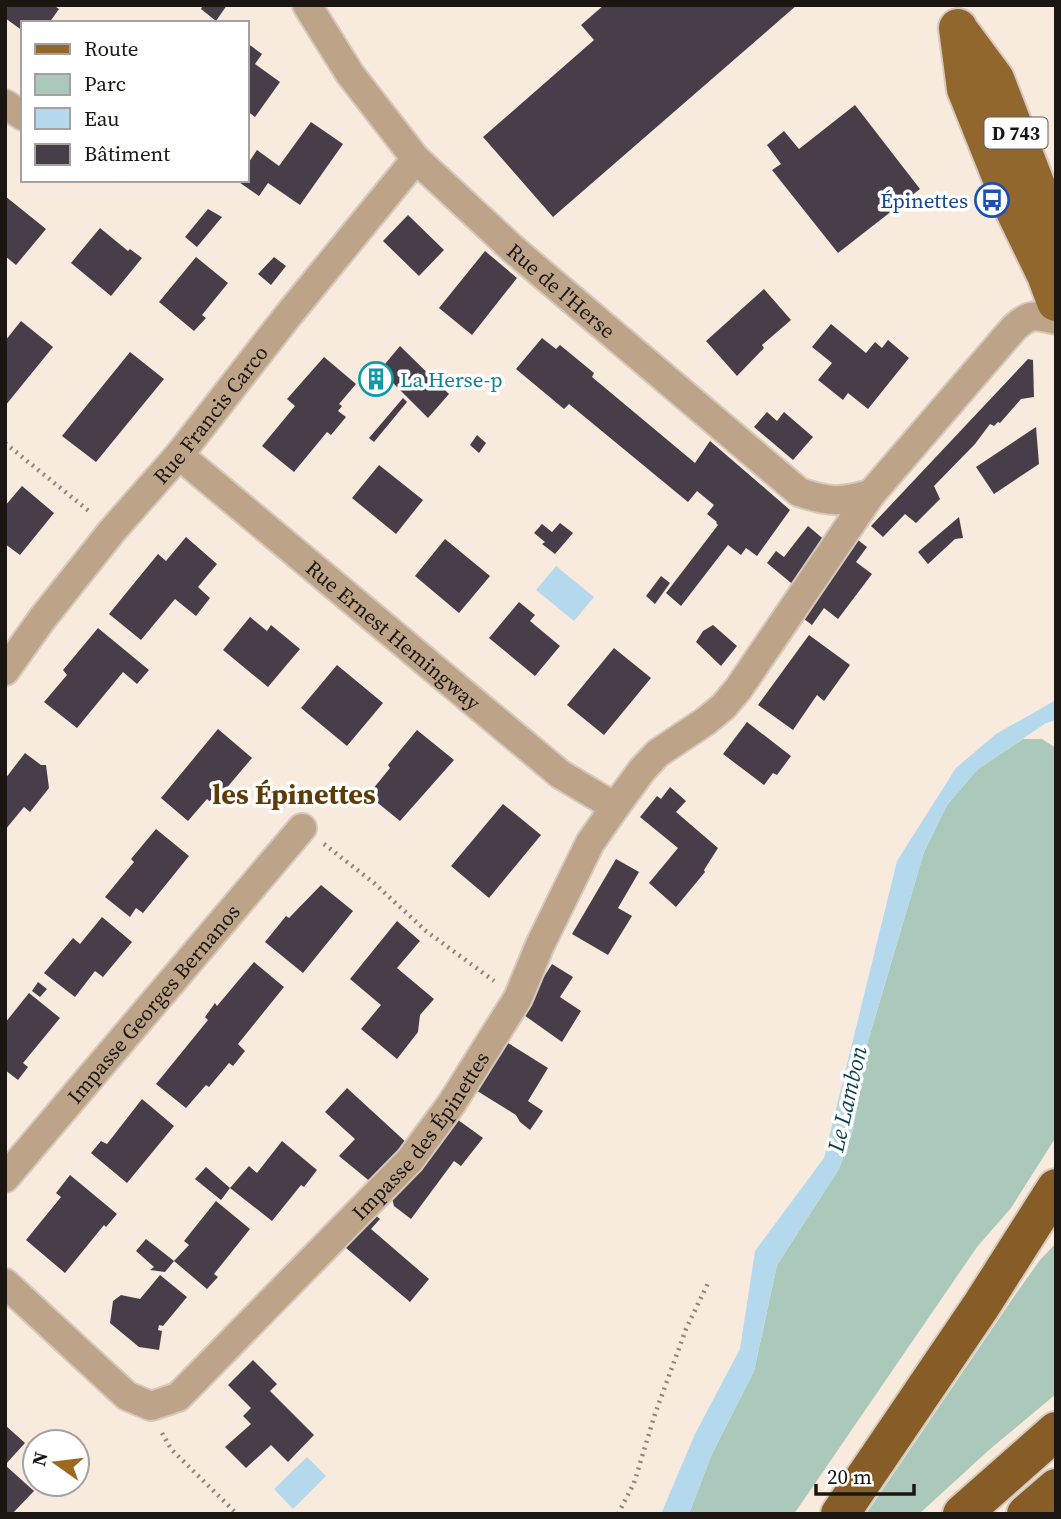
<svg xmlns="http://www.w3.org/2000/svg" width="1061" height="1519" font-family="'Source Serif 4',serif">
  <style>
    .green { fill: #aac9ba }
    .water { fill: #b4d9ec }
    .building { fill: #473e4a }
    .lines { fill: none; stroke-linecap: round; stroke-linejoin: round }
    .minor-casing { stroke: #d5c8bc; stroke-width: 32 }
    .primary-casing { stroke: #d5c8bc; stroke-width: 42 }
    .trunk-casing { stroke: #d5c8bc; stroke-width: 42 }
    .path { stroke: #8f857c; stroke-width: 4.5; stroke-dasharray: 2 5; stroke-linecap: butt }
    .minor { stroke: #bda488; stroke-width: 28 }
    .primary { stroke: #92672e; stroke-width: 38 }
    .trunk { stroke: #865d26; stroke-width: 38 }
    .labels { text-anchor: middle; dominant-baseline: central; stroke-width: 7; stroke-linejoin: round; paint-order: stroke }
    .shield { fill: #fff; stroke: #5f5c59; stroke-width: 2 }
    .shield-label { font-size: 19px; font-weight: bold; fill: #1b1612 }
    .transit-label { font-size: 21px; fill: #164399; stroke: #fff; text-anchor: end }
    .street-label { font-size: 21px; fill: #1b1612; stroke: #fff }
    .culture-label { font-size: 21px; fill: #0d838f; stroke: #fff; text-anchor: start }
    .water-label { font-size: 23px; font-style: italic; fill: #0c3f53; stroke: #fff }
    .district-label { font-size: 28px; font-weight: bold; fill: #5e3c05; stroke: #fff }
  </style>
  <rect width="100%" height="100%" fill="#f8eadc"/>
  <path class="green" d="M1023,739H1042L1056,748V1137L1011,1208L977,1247L794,1514H689L711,1456L754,1371L777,1265L839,1169L853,1130L866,1048L924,852L947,805L978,769Z
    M1056,1243V1394L989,1450L919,1514H866L1015,1295L1040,1260Z"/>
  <path class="water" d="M556,566L594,597L574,621L536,590Z
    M1056,700V720L1046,723L978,769L947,805L924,852L866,1048L853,1130L839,1169L777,1265L754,1371L711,1456L689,1514H661L695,1434L740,1349L755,1251L824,1158L897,861L956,768L996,734Z
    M307,1457L326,1476L293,1509L274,1489Z"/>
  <path class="building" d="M5,5H53L59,9L49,23H23V31L5,18Z
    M203,5H227L216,21L201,9Z
    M604,5H797L553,217L483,137L594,40L581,25Z
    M247,43L262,54L255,64L280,82L255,117L247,111Z
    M855,105L920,189L838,253L772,170L781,164L767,145L784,131L799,149Z
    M311,122L343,144L300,205L268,183L259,196L236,180H247V165L257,150L279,166Z
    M5,196L46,229L16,265L5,256Z
    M208,209L222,217L197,247L185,237Z
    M408,215L444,250L419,276L383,241Z
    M100,228L128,251L130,249L142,258L111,296L71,263Z
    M485,251L517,278L472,335L439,308Z
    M196,257L228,283L202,315L206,318L194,331L159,302Z
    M274,257L286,266L271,285L258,274Z
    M764,289L791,320L762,345L764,348L737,376L706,341Z
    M21,321L53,347L5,406V341Z
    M831,324L866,353L875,342L882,348L888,340L909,358L868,409L848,393L843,400L818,380L832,363L812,347Z
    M542,338L556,349L560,345L594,373L592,377L695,463L710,441L790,510L757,556L746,548L741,555L728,545L681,606L666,593L718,525L716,523L717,522L707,514L714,505L697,491L688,502L569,404L564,409L516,369Z
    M400,346L449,394L428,418L380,370Z
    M130,352L164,379L96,462L62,436Z
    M324,357L356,384L339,404L342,406L338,411L346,417L331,435L327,432L294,472L262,446L295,406L287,399Z
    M1028,359L1033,360L1034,397L1021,399L1000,423L998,422L994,426L990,424L975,444L934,486L940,499L916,523L905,514L883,537L871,526Z
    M374,368L388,379L378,391L365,379Z
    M403,398L407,402L374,442L369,438Z
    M767,412L777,421L784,412L813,437L793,460L754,427Z
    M1036,427L1039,464L994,494L976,467Z
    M477,435L486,443L479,453L470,445Z
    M379,465L423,500L396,534L352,498Z
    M22,486L54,513L20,555L5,544V506Z
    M959,517L963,538L955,539L928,564L918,552Z
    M560,523L573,533L555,554L542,544L545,542L534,533L542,524L552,532Z
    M808,526L827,542L796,587L767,563L776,551L784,557Z
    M186,537L217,564L198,587L210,598L196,616L175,599L141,640L109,614L158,554L166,561Z
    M445,539L490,576L459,613L415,576Z
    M858,540L867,547L856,562L872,574L838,619L824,608L812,625L800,616Z
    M661,576L670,583L655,604L646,596Z
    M519,602L535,615L530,621L560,646L535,676L489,638Z
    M250,617L267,631L271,625L300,649L268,687L223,650Z
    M713,625L737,646L721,666L696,642L703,631Z
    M98,628L149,670L137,684L123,672L77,728L44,702L67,675L63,670Z
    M809,635L850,665L824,701L817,695L793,730L758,705Z
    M614,648L651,678L604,735L567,705Z
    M337,665L383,703L347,746L301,708Z
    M747,722L791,756L777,775L773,773L764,785L723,754Z
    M218,729L252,758L213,804L207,799L188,821L161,798Z
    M417,730L454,760L400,821L368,795L390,768L388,765Z
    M25,753L41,765H46L49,788L30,812L24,807L5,830V779Z
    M670,787L686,801L676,812L718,848L704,870L705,872L676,907L649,883L678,848L640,817L657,796L661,799Z
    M503,804L541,835L489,898L451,866Z
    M156,829L189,856L143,913L136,908L130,917L105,897L134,862L131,859Z
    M616,859L639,872L618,908L632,916L608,955L572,934Z
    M321,885L353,911L303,973L265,942L286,916L289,918Z
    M102,917L132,942L103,977L95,971L75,997L44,973L73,938L80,944Z
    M397,921L420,941L397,968L434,999L420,1015L418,1032L397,1059L361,1029L381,1005L350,979Z
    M254,962L284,987L238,1044L245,1051L233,1066L229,1063L209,1087L206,1085L186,1108L156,1084L208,1020L205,1017L215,1003L217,1006Z
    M552,964L573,977L560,997L581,1011L562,1042L521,1013Z
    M38,982L47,989L40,997L32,991Z
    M29,993L60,1018L23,1063L28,1067L18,1080L5,1070V1023Z
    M508,1043L548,1068L528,1101L543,1111L530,1130L520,1122L516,1115L474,1089L492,1059L495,1061Z
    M347,1088L408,1144L372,1183L339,1156L355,1139L325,1112Z
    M142,1099L174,1126L127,1183L91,1153L101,1141L107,1144Z
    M454,1117L483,1138L461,1166L454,1161L411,1219L394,1206L392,1198Z
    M282,1141L317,1170L304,1187L301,1185L272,1221L230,1188L249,1166L257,1173Z
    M206,1167L230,1188L221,1200L195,1179Z
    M70,1175L117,1214L106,1227L104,1225L65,1273L26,1240L61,1197L56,1193Z
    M216,1201L250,1229L214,1274L218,1277L207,1289L174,1261L189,1245L184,1241Z
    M370,1211L380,1219L371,1229L429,1279L410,1302L339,1242Z
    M146,1239L174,1261L165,1272L150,1270L154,1267L136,1251Z
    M160,1275L187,1297L163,1326L159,1325L158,1330L162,1331L159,1350L139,1347L110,1323L113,1301L121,1295L140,1299Z
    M253,1360L277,1384L270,1391L314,1435L288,1462L271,1445L246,1468L225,1447L251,1424L243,1416L251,1408L228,1385Z
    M5,1425L25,1443L5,1465L34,1491L12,1514H5Z"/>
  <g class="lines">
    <g class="minor-casing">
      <g id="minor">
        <path id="s1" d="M307,5L350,74L416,159L514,250L799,492C831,503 839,502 871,494"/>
        <path d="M5,104L23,116"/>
        <path id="s2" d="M179,455L560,774L615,807"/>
        <path id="s3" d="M5,671L42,619L112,531L179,455L290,313L416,159"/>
        <path id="s4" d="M5,1178L302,828"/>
        <path id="s5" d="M5,1283L127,1396L151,1406L178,1397L410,1160L452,1103L518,998L540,945L590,843L615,807L642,770L658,753L706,721L724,706L739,688L871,494L1014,328C1030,313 1035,315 1056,320"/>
      </g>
    </g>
    <g class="primary-casing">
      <path id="primary" d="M958,28L966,89L1014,209L1046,275L1056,302
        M961,33L995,79L1045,209L1056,245"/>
    </g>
    <g class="trunk-casing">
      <path id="trunk" d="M840,1514L981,1306L1056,1188
        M962,1514L1056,1431
        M1026,1514L1056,1488"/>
    </g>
    <path class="path" d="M5,443L90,512
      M324,844L374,883L426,931L494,981
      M162,1433L171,1449L237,1514
      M618,1514L634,1483L655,1414L686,1329L709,1281"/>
    <use href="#minor" class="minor"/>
    <use href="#primary" class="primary"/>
    <use href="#trunk" class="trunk"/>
  </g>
  <defs>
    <g id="bus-ring" transform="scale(1.75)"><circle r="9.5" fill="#fff" stroke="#1a4fb4" stroke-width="1.5"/><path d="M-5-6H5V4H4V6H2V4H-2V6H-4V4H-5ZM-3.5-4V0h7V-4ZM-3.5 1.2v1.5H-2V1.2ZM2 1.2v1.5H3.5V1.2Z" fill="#1a4fb4"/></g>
    <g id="building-ring" transform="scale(1.75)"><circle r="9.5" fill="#fff" stroke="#0f9aa8" stroke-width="1.5"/><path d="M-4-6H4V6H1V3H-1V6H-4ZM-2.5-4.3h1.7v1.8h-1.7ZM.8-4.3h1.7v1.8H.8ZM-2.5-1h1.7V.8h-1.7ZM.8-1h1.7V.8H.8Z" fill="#0f9aa8"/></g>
  </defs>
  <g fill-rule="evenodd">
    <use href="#bus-ring" x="992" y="200"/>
    <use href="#building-ring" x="376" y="379"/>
  </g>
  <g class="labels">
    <rect class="shield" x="984.5" y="117.5" width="63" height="31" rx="5"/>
    <g class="shield-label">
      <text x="1016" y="133">D 743</text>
    </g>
    <g class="transit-label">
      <text x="968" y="200">Épinettes</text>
    </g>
    <g class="street-label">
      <text stroke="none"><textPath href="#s1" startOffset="385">Rue de l'Herse</textPath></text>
      <text stroke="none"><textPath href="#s3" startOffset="329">Rue Francis Carco</textPath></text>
      <text stroke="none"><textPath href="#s2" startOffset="280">Rue Ernest Hemingway</textPath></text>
      <text stroke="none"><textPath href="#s4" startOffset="229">Impasse Georges Bernanos</textPath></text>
      <text stroke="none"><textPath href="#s5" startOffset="578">Impasse des Épinettes</textPath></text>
    </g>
    <g class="culture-label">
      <text x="400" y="379">La Herse-p</text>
    </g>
    <g class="water-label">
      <text transform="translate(847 1099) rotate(-77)">Le Lambon</text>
    </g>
    <g class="district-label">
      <text x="294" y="794">les Épinettes</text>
    </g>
  </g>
  <rect width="1061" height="1519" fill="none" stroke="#1b1612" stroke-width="14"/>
  <rect x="21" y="21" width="228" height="161" fill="#ffffff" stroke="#a4a2a0" stroke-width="2"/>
  <rect x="35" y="44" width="35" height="10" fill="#92672e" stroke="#a4a2a0" stroke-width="2"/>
  <text x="84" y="56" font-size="21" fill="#1b1612">Route</text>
  <rect x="35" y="74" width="35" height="21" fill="#aac9ba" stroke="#a4a2a0" stroke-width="2"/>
  <text x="84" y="91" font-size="21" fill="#1b1612">Parc</text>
  <rect x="35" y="108" width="35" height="21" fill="#b4d9ec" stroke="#a4a2a0" stroke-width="2"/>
  <text x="84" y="126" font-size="21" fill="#1b1612">Eau</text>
  <rect x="35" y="144" width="35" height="21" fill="#473e4a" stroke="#a4a2a0" stroke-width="2"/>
  <text x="84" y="161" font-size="21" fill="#1b1612">Bâtiment</text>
  <g transform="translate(56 1463) rotate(284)"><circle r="33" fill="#ffffff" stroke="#a4a2a0" stroke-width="2"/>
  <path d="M0-5L12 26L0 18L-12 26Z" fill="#9c691e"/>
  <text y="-10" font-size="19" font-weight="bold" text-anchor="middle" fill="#1b1612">N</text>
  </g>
  <path d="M816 1484v10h98v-10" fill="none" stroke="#1b1612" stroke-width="3.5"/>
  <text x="827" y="1484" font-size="21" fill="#1b1612" stroke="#ffffff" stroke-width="5" paint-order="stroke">20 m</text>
</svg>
